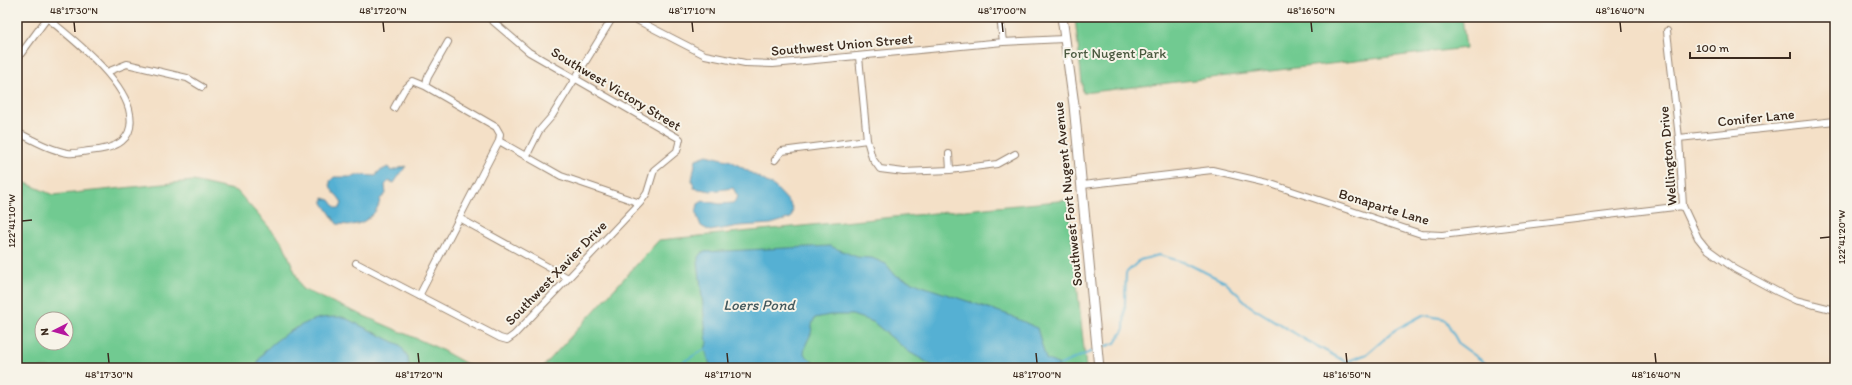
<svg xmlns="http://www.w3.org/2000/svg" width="1852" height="385" font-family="Itim,sans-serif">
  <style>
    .green { fill: #71ca91; stroke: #567a58; fill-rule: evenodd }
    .water { fill: #55b0d3; stroke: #486d78 }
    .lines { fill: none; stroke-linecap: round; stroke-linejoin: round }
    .stream { stroke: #55b0d3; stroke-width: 2 }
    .street-casing { stroke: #988572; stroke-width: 8 }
    .secondary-casing { stroke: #988572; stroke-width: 11 }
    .street { stroke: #fff; stroke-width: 6 }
    .secondary { stroke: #fff; stroke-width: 9 }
    .ticks { fill: none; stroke: #3b2a1e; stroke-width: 1.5 }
    .labels { text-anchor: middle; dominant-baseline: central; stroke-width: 4; stroke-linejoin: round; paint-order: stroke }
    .street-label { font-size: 14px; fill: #3b2a1e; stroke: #f7f3e8 }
    .park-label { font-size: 14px; fill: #4b5a40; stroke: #f7f3e8 }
    .water-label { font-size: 15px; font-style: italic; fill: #44595d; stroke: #f7f3e8 }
    .neatline { fill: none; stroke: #3b2a1e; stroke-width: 1.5 }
    .ticks-label { font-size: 10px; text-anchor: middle; fill: #3b2a1e }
  </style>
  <rect width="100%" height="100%" fill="#f7f3e8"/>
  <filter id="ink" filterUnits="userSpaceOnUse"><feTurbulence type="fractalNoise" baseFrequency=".025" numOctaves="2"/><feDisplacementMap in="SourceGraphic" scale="8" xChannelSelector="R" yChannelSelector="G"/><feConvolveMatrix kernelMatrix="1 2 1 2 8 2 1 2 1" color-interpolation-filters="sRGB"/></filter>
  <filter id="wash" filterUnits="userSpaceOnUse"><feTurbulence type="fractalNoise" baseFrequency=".012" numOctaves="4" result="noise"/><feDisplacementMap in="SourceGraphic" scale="16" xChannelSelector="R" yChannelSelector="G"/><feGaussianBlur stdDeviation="0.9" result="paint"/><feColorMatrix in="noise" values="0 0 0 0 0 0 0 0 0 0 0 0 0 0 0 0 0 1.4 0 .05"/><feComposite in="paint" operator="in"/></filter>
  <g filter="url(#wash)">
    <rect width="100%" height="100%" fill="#f4e0c7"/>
    <path class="green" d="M1075,17H1462L1466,48L1083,93Z
      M17,179L53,195L193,181L237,191L283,243L302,289L438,348L474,368H17ZM42,319H66V343H42Z
      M1068,200L1086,368H542L659,240Z"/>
    <path class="water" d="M707,155L731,161L775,187L790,203L793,210L791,218L771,224L739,226L710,231L701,226L696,213L698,204L703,201L720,204L733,203L738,197L733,188L711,191L694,188L692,180L696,159Z
      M406,166L394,183L389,181L385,185L386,194L380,199C379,211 368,221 357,224C351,226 343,224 337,224L323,203V198L330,200L336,208H340L342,203C338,194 329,192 330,181L334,177H353L358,175L376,176L378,172L388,167L391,171Z
      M830,246L857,257L872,258L886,264L895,275L922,286L1009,315L1037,328L1046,359L1060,365L1055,368L935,367L909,352L873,322L852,315H830L815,318C810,326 813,330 810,336C806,344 805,345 804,354L813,362L812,368H711L705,349L707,343L698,261V257L702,252Z
      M343,317L400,345L408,357L409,368H257C256,348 303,321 321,318C328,317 336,317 343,317Z"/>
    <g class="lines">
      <path class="stream" d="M1101,348L1115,343L1124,329L1126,273L1140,260L1159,255L1186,263L1225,282L1250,306L1304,339L1346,362L1367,354L1395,330L1423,315L1445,319L1459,344L1492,368
        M1060,365L1095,350
        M673,368L705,349"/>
    </g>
  </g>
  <g filter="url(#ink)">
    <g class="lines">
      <g class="street-casing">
        <path id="street" d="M488,17L529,52L680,139L677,151L654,170L647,193L640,203L561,176L499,141
          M631,17L705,55L745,63L773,64L1003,42L1064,39
          M1000,17L1003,42
          M1667,31L1679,138L1683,206L1698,238L1706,248L1735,269L1778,292L1795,300L1835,310
          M859,57L867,140L872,158L880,169L904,172L950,170L997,164L1015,154
          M17,59L48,17
          M107,72L127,64L187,78L202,87
          M394,108L404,90L413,81L425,86
          M17,132C33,140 50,150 68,153C74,154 82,152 89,151C115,149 137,141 129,109C120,76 72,38 46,17
          M1679,138L1835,121
          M949,154L950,170
          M527,155L539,131L552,116L613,17
          M775,160L782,151L867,140
          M1083,185L1212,170L1268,183L1421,234L1442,235L1683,206
          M459,218L568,278
          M356,263L500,338L507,340L514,335L640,203
          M419,296L499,141L500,134L496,127L425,86L428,77L448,42"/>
      </g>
      <g class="secondary-casing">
        <path id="secondary" d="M1062,17L1074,105L1099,368"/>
      </g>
      <use href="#street" class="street"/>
      <use href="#secondary" class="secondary"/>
    </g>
  </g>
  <path class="ticks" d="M74,22L75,32M383,22L384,32M692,22L693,32M1002,22L1003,32M1311,22L1312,32M1620,22L1621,32M22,221L32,220M1820,238L1830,237M108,353L109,363M418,353L419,363M727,353L728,363M1036,353L1037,363M1346,353L1347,363M1655,353L1656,363"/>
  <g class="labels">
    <g class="street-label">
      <text transform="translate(842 45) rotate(-5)">Southwest Union Street</text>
      <text transform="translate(616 89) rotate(31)">Southwest Victory Street</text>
      <text transform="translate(1756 118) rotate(-6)">Conifer Lane</text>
      <text transform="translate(1668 156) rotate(-95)">Wellington Drive</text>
      <text transform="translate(1068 194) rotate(-96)">Southwest Fort Nugent Avenue</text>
      <text transform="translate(1384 207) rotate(17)">Bonaparte Lane</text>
      <text transform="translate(556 273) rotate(-46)">Southwest Xavier Drive</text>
    </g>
    <g class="park-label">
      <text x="1115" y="53">Fort Nugent Park</text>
    </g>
    <g class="water-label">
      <text x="759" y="305">Loers Pond</text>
    </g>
  </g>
  <rect width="1852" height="385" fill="none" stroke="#f7f3e8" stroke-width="44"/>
  <g transform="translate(54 331) rotate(264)"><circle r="19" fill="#f7f3e8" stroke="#aca397"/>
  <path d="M0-3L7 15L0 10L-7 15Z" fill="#b5179e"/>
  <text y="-6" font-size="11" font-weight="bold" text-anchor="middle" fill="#3b2a1e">N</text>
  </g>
  <path d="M1690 52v6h100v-6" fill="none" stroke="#3b2a1e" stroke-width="2"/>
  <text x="1696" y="52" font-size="12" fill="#3b2a1e" stroke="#f7f3e8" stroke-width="3" paint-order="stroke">100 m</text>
  <rect x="22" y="22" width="1808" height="341" class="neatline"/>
  <g class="ticks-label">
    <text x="74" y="14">48°17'30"N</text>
    <text x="383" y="14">48°17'20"N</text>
    <text x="692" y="14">48°17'10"N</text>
    <text x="1002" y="14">48°17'00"N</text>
    <text x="1311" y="14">48°16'50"N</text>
    <text x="1620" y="14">48°16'40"N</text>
    <text transform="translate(11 221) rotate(-90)" y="4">122°41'10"W</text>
    <text transform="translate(1841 237) rotate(-90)" y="4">122°41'20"W</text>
    <text x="109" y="378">48°17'30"N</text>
    <text x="419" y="378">48°17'20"N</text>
    <text x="728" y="378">48°17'10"N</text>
    <text x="1037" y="378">48°17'00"N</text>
    <text x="1347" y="378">48°16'50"N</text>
    <text x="1656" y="378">48°16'40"N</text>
  </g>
</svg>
